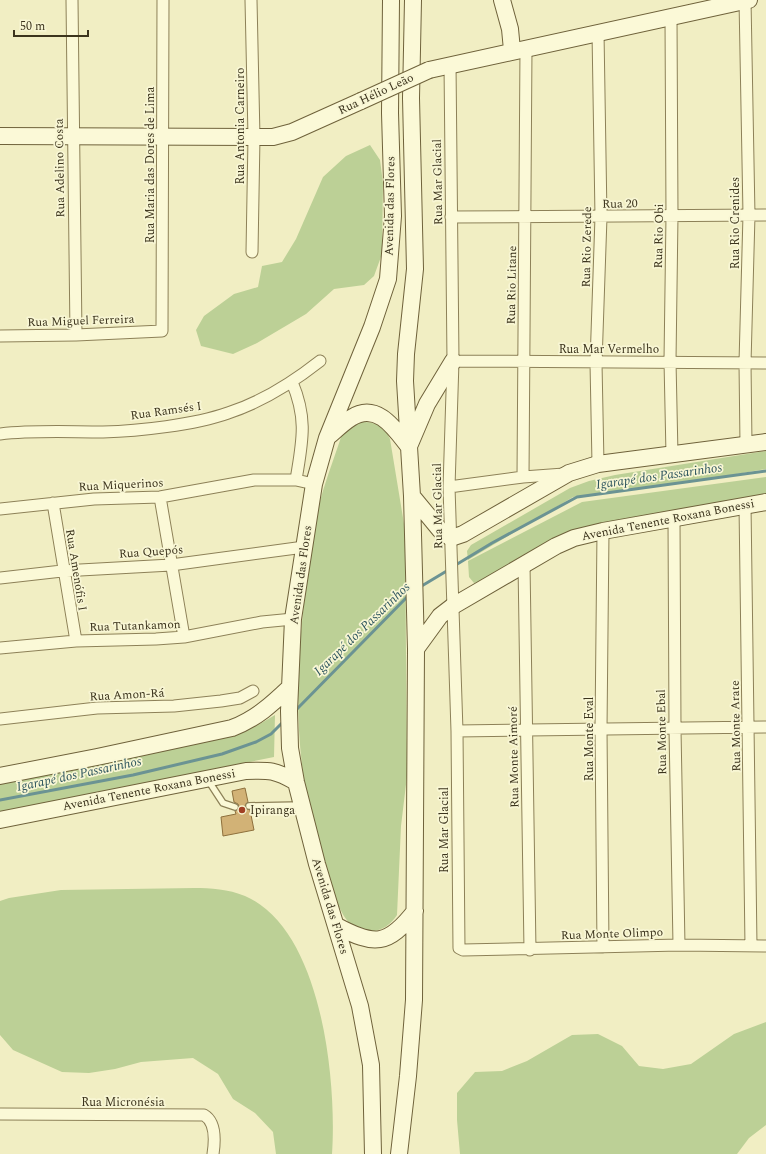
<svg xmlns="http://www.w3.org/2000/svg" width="766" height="1154" font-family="Spectral,serif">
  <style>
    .green { fill: #bcd096 }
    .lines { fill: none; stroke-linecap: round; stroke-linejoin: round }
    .stream { stroke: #6b9393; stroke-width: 3 }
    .building { fill: #d2b276; stroke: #8e703c }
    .lane-casing { stroke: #8d8158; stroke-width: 8 }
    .street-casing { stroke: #8d8158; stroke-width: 13 }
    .secondary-casing { stroke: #6f623b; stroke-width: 18 }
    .lane { stroke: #fbf9d7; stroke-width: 5.5 }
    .street { stroke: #fbf9d7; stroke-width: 11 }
    .secondary { stroke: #fbf9d7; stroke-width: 16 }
    .secondary-bridge-casing { stroke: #6f623b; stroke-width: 18; stroke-linecap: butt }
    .secondary-bridge { stroke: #fbf9d7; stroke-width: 16 }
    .poi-dot { fill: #a14024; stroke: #f8f6d4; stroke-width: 1.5 }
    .labels { text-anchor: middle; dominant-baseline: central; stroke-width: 3.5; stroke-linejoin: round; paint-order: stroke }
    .street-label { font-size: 12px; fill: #3c341d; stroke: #f8f6d4 }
    .poi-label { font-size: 12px; fill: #3c341d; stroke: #f8f6d4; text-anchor: start }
    .water-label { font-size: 13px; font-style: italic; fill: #2c545d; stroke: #f8f6d4 }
  </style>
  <rect width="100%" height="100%" fill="#f1eec3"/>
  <path class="green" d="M370,145L380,160L383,183L382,254L374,276L364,285L334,289L306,314L257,343L233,354L201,346L196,330L204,316L234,294L258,287L262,266L282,262L296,239L323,177L346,156Z
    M360,422C374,421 385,426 390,439L405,530L407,776L401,826L397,915C390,926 378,934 364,930C360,929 356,928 353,926C340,918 329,881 324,867C292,768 293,670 309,568C312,549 314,528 318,509C324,484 334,459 342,434L346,430Z
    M766,451V469L685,483L573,497L468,560L467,551L471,545L570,488L589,481L615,475Z
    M766,477V495L580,529L484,581L474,583L469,577L468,561L582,502Z
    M275,715L274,757L0,813V782L237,734L258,725Z
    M194,888C211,888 228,889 245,896C322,929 337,1081 332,1154H276L273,1132L255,1113L233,1099L218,1074L193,1058L141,1062L115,1069L89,1073L62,1072L13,1050L0,1035V901L9,898L61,890Z
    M766,1022V1125L749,1138L737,1154H460L457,1120V1093L475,1072L502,1071L527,1061L572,1035L598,1034L622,1046L639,1066L663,1069L691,1064L734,1034Z"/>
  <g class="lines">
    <path class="stream" d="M454,566L492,543L577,497L766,471
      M420,587L450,569
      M295,711L409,595
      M0,800L133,775L222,754L256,742L271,734L284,721"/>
  </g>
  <path class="building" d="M245,788L248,802L245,806L250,810L254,830L223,836L221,817L236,814L235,811L239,808L238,804L234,802L232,791Z"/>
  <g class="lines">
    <g class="lane-casing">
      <path id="lane" d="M208,780L223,803L235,807
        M249,806L301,805"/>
    </g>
    <g class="street-casing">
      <path id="street" d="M72,0L76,335
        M251,0L254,137L252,252
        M745,0L749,215L745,363L746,445
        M671,17L672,216L670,361L672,455
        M598,32L601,217L596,363L598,464
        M450,64L453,361L449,487L457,731L459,948L463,950L679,945L766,946
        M451,217L766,215
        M0,336L76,335L162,331L163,0
        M453,361L766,363
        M292,382C308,420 302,442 296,480
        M0,434C34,430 68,432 103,432C139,431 194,425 228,413C262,402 292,383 320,361
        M523,477L526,48
        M449,487L523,477L564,474
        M160,497L184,637
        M53,503L76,641
        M745,505L751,946
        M0,509L94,499L160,497L254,480H296L314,484
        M674,518L675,729L679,945
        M603,531L601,729L603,947
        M524,564L530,950
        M0,578L62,571L171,565L304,547
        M0,648L76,641L156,639L184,637L262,622L293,619
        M0,719L97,708L174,706L221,701L240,698L253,691
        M457,731L766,727
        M0,1114L204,1115C216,1122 215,1141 213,1154"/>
    </g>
    <g class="secondary-casing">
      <path id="secondary" d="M502,0L510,29L512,50
        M429,70L749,0
        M0,136L273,137L292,132L361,101
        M329,436C336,430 343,423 351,418C377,401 395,429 409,447
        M410,444L427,404L453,361
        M412,496L440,530L451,538L463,534L569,473L598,464L766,442
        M416,649L440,616L453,606L556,546L574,538L603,531L766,502
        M0,776L97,757L232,728C256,719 272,704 290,687
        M0,820L246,771C270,770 275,770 296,782
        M337,926C374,946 388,946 415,911
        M373,1154L371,1065L360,1006L317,864L296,782L290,748L289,711L293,619L314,484L327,438L372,327L388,279L393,216L390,113L391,0
        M399,1154L408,1076L414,1000L416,649L412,496L405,381L406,354L415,269L411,98L413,0"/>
    </g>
    <use href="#lane" class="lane"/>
    <use href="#street" class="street"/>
    <use href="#secondary" class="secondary"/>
    <g class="secondary-bridge-casing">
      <path id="secondary-bridge" d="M361,101L429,70"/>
    </g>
    <use href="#secondary-bridge" class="secondary-bridge"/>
  </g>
  <circle class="poi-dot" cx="242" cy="810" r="4"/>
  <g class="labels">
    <g class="street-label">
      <text transform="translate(376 94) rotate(-25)">Rua Hélio Leão</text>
      <text transform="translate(240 126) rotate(-90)">Rua Antonia Carneiro</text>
      <text transform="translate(150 165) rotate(-90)">Rua Maria das Dores de Lima</text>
      <text transform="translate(60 168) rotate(-91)">Rua Adelino Costa</text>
      <text transform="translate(438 182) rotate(-91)">Rua Mar Glacial</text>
      <text transform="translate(620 204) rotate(-1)">Rua 20</text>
      <text transform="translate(390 206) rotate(-89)">Avenida das Flores</text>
      <text transform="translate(735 223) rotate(-90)">Rua Rio Crenides</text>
      <text transform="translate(659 236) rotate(-89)">Rua Rio Obi</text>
      <text transform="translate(587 247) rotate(-89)">Rua Rio Zerede</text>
      <text transform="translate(512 285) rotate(-89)">Rua Rio Litane</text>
      <text transform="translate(81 321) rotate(-2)">Rua Miguel Ferreira</text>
      <text x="609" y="349">Rua Mar Vermelho</text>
      <text transform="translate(166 411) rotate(-8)">Rua Ramsés I</text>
      <text transform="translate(121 485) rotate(-3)">Rua Miquerinos</text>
      <text transform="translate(438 506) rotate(-91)">Rua Mar Glacial</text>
      <text transform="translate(668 520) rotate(-11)">Avenida Tenente Roxana Bonessi</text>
      <text transform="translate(151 552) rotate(-4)">Rua Quepós</text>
      <text transform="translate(76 570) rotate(81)">Rua Amenófis I</text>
      <text transform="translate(301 575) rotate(-82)">Avenida das Flores</text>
      <text transform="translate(135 626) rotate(-2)">Rua Tutankamon</text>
      <text transform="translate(127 695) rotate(-3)">Rua Amon-Rá</text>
      <text transform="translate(736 726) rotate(-91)">Rua Monte Arate</text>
      <text transform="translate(662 732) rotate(-91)">Rua Monte Ebal</text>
      <text transform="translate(589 739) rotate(-90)">Rua Monte Eval</text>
      <text transform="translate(514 757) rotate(-91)">Rua Monte Aimoré</text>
      <text transform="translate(149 790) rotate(-11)">Avenida Tenente Roxana Bonessi</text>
      <text transform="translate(444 830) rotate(-90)">Rua Mar Glacial</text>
      <text transform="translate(330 906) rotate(73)">Avenida das Flores</text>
      <text transform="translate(612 934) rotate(-2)">Rua Monte Olimpo</text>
      <text x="123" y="1102">Rua Micronésia</text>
    </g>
    <g class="poi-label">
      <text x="250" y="810">Ipiranga</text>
    </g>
    <g class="water-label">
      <text transform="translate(659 476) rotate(-8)">Igarapé dos Passarinhos</text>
      <text transform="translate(362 629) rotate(-44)">Igarapé dos Passarinhos</text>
      <text transform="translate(79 774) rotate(-12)">Igarapé dos Passarinhos</text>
    </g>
  </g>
  <path d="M14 30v6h74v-6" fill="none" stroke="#3c341d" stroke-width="2"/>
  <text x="20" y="30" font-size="12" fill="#3c341d" stroke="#f8f6d4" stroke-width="3" paint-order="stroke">50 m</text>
</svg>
